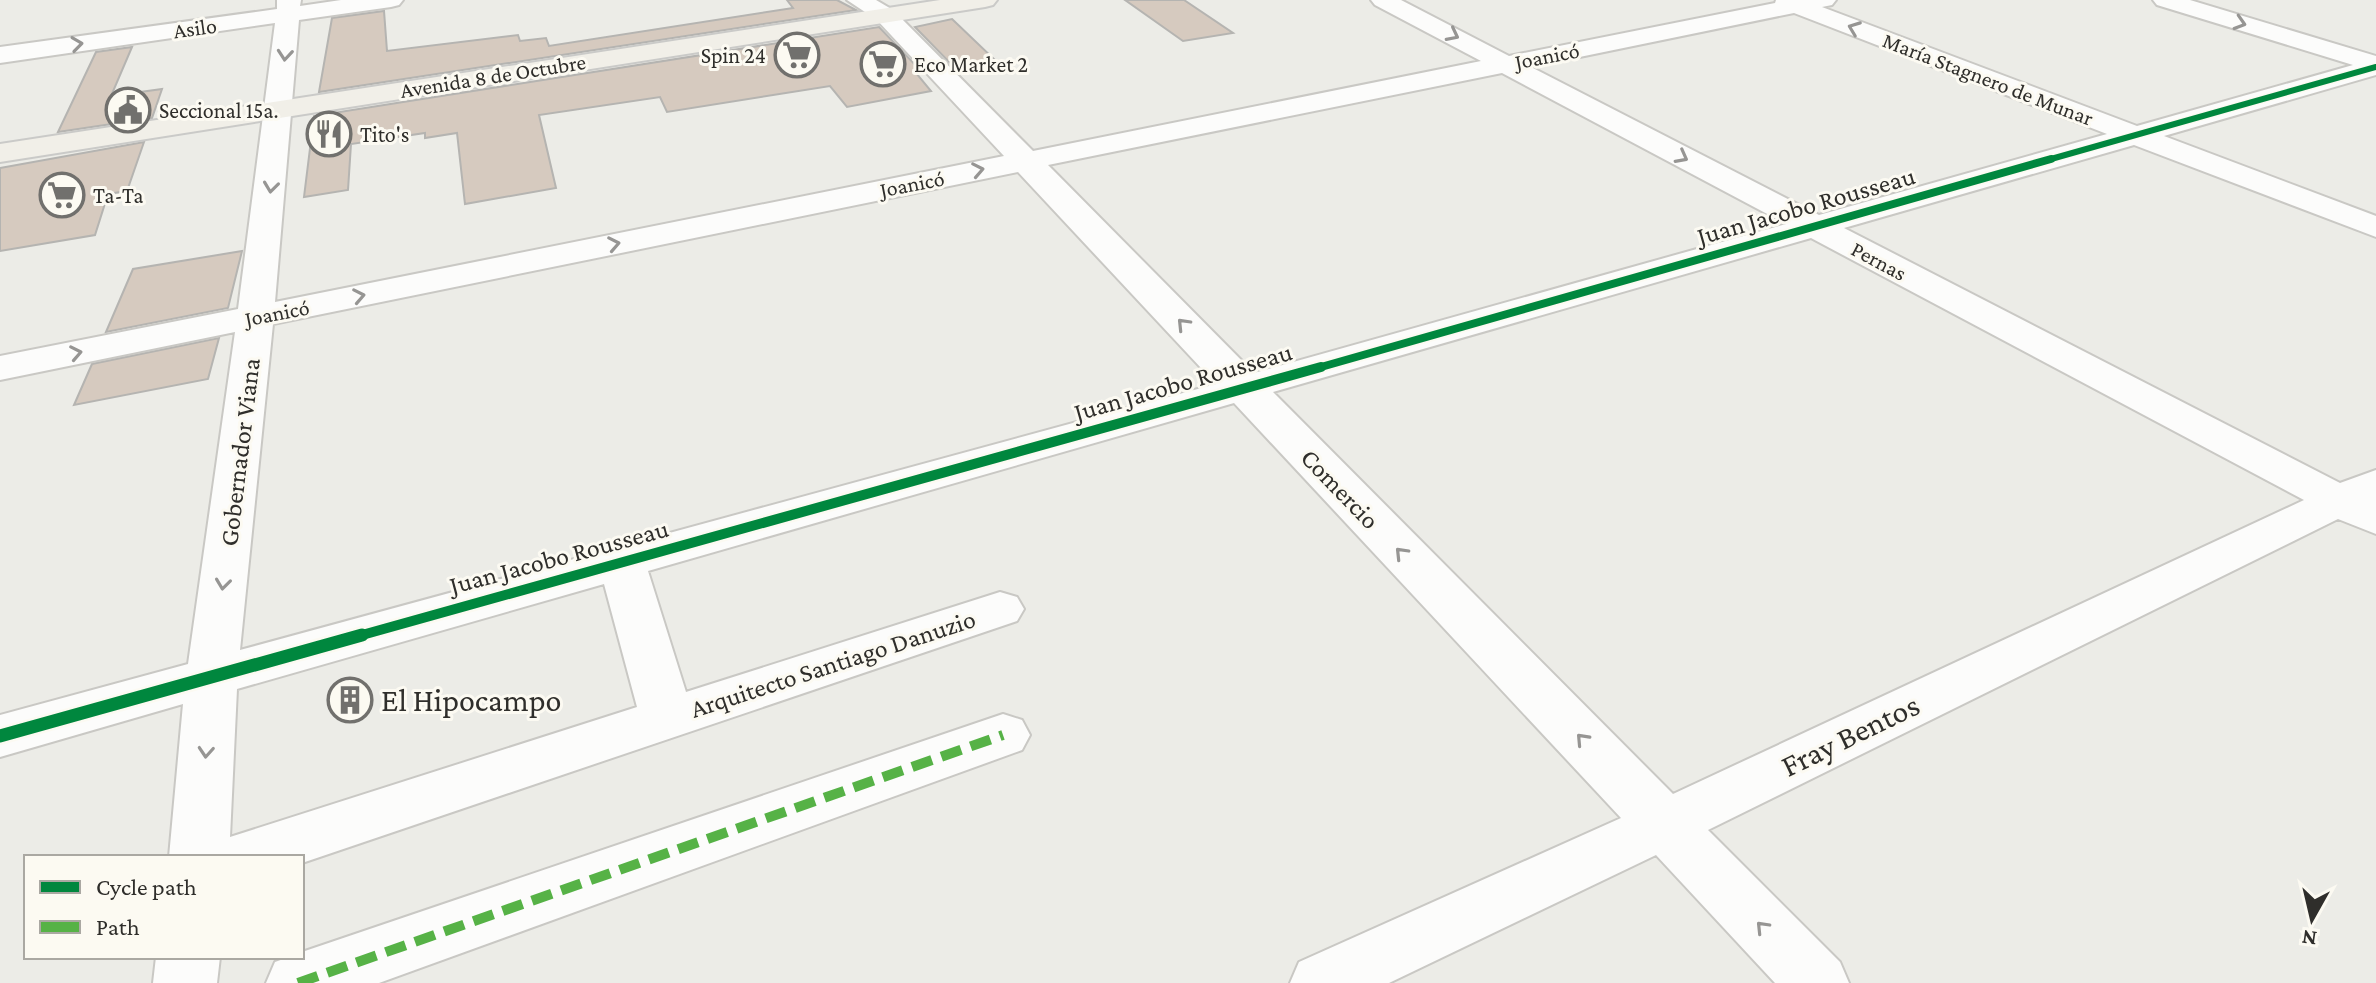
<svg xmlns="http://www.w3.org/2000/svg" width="2376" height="983" font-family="'Crimson Pro',serif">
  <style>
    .building { fill: #d6cabf; stroke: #b5b4b1; stroke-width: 2 }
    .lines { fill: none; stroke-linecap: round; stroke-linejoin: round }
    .minor-casing { stroke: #c9c8c4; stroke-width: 4 }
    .major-casing { stroke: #cacac8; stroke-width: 4 }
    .minor { fill: #fcfcfb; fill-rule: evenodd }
    .major { fill: #f1efe8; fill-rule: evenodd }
    .quiet { stroke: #56b246; stroke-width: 10; stroke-dasharray: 21 10; stroke-linecap: butt }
    .cycleway-far3-casing { stroke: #fcfaf2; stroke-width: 9 }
    .cycleway-far2-casing { stroke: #fcfaf2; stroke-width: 12 }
    .cycleway-far1-casing { stroke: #fcfaf2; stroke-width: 15 }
    .cycleway-casing { stroke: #fcfaf2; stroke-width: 18 }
    .cycleway-far3 { stroke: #00873e; stroke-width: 6 }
    .cycleway-far2 { stroke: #00873e; stroke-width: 8 }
    .cycleway-far1 { stroke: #00873e; stroke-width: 10 }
    .cycleway { stroke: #00873e; stroke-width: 13 }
    .oneway { stroke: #969593 }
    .labels { text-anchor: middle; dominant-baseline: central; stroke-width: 6; stroke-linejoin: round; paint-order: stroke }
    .far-street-label { font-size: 22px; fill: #2f2e2b; stroke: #fcfaf2 }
    .far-poi-label { font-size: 22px; fill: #2f2e2b; stroke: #fcfaf2; text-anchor: start }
    .street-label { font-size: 26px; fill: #2f2e2b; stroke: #fcfaf2 }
    .near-poi-label { font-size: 32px; fill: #2f2e2b; stroke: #fcfaf2; text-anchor: start }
    .near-street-label { font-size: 32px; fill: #2f2e2b; stroke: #fcfaf2 }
  </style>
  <rect width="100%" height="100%" fill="#ecece7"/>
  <path class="building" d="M787,0H837L856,10L319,92L332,18L384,11L387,51L518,35L520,41L546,38L549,46L793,8Z
    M1125,0H1184L1233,33L1183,41Z
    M952,19L995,60L954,67L915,27Z
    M879,27L922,72L916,73L931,91L847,107L830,86L667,112L660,97L539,115L556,188L465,204L457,133L425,138V133L351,144L348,190L304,197L314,116Z
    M132,47L111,96L162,89L152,118L58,132L96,52Z
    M144,142L127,191L108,194L95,235L0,251V168Z
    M242,251L228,308L106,332L133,269Z
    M219,338L208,379L74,405L92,364Z"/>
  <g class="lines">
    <g class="minor-casing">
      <path id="minor" d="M277,0H301L300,6L341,0H403L399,5L391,7L299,20L275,302L1004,156L877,20L847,0H876L893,10L1033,151L1481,61L1375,5L1371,0H1401L1509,56L1775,3L1776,0H1836L1832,5L1822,7L2137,126L2353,65L2157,5L2153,0H2190L2376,56V75L2164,136L2376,216V237L2134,145L1844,228L2340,483L2376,470V534L2338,519L1708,830L1840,962L1849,983H1775L1656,855L1389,983H1290L1299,962L1621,818L1234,403L648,571L686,692L1000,592L1017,597L1024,609L1017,621L302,863V857H169L183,704L0,757V715L188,664L235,332L0,380V356L238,309L275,23L0,63V47L277,9ZM1794,13L2107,134L1819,215L1531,67ZM1502,73L1786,224L1254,373L1048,165ZM1018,172L1216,384L240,650L273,324ZM1811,238L2304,500L1673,794L1273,392ZM604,584L637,707L230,837L237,689Z
        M1003,714L1022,720L1030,735L1022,750L379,983H266L275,962L289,957H302V952Z
        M156,957H220L217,983H153Z"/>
    </g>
    <g class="major-casing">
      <path id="major" d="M940,0H997L993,5L985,7L0,162V144Z"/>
    </g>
    <use href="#minor" class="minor"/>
    <use href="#major" class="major"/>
    <path class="quiet" d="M298,983L1003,735"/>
    <g class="cycleway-far3-casing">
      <path id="cycleway-far3" d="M2044,161L2376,67"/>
    </g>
    <g class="cycleway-far2-casing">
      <path id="cycleway-far2" d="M1314,369L2051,159"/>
    </g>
    <g class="cycleway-far1-casing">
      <path id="cycleway-far1" d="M355,637L1321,367"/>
    </g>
    <g class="cycleway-casing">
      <path id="cycleway" d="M0,736L362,635"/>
    </g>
    <use href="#cycleway-far3" class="cycleway-far3"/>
    <use href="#cycleway-far2" class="cycleway-far2"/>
    <use href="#cycleway-far1" class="cycleway-far1"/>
    <use href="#cycleway" class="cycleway"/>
  </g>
  <defs><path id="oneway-chevron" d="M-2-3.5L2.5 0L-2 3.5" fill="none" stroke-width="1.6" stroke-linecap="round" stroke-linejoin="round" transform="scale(2)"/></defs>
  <g class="oneway">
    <use href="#oneway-chevron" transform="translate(2240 23) rotate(17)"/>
    <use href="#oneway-chevron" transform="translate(1854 28) rotate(-159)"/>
    <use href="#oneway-chevron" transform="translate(1453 35) rotate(27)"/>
    <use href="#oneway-chevron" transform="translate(77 44) rotate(-8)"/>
    <use href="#oneway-chevron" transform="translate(285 55) rotate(95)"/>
    <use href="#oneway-chevron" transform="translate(1682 157) rotate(28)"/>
    <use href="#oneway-chevron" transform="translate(978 170) rotate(-11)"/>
    <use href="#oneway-chevron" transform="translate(271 187) rotate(97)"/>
    <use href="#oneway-chevron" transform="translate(614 244) rotate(-11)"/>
    <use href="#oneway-chevron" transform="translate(359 296) rotate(-11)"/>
    <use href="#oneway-chevron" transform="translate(1183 324) rotate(-134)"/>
    <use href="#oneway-chevron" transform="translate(76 353) rotate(-11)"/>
    <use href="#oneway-chevron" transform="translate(1401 553) rotate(-134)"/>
    <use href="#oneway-chevron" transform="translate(223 584) rotate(97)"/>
    <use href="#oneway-chevron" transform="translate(1582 739) rotate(-133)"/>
    <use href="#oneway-chevron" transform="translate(206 752) rotate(94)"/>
    <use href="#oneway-chevron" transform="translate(1762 927) rotate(-134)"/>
  </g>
  <defs>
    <g id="supermarket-ring" transform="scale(2.3)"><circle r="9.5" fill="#fcfaf2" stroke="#71706d" stroke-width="1.5"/><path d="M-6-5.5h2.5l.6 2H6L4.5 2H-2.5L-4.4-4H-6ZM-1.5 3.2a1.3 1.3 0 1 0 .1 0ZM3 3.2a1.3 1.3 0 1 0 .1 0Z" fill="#71706d"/></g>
    <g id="civic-ring" transform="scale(2.3)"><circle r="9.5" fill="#fcfaf2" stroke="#71706d" stroke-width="1.5"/><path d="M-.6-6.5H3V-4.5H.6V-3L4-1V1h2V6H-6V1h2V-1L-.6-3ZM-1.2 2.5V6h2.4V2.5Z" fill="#71706d"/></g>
    <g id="restaurant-ring" transform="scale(2.3)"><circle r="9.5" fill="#fcfaf2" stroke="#71706d" stroke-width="1.5"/><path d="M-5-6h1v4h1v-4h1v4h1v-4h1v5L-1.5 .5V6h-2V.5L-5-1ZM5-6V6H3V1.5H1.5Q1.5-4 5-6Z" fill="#71706d"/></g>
    <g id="building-ring" transform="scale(2.3)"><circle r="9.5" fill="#fcfaf2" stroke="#71706d" stroke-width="1.5"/><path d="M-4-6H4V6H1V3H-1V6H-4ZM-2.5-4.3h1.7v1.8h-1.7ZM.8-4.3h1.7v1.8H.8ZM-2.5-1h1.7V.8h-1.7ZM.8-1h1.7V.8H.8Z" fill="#71706d"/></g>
  </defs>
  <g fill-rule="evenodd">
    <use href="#supermarket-ring" x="797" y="55"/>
    <use href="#supermarket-ring" x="883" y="64"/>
    <use href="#civic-ring" x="128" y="110"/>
    <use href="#restaurant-ring" x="329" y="134"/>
    <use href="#supermarket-ring" x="62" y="195"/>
    <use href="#building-ring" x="350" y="700"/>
  </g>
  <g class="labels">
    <g class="far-street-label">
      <text transform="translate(195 28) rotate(-8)">Asilo</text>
      <text transform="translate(1547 56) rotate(-11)">Joanicó</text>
      <text transform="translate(493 76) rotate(-9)">Avenida 8 de Octubre</text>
      <text transform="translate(1988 79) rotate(21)">María Stagnero de Munar</text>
      <text transform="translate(912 184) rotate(-11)">Joanicó</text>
      <text transform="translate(1879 261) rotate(28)">Pernas</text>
      <text transform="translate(277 313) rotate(-11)">Joanicó</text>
    </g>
    <g class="far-poi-label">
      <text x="766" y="55" text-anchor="end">Spin 24</text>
      <text x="914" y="64">Eco Market 2</text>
      <text x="159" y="110">Seccional 15a.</text>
      <text x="360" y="134">Tito's</text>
      <text x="93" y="195">Ta-Ta</text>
    </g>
    <g class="street-label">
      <text transform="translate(1806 206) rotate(-16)">Juan Jacobo Rousseau</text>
      <text transform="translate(1183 382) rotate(-16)">Juan Jacobo Rousseau</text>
      <text transform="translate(240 452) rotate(-83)">Gobernador Viana</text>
      <text transform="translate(1340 489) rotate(46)">Comercio</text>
      <text transform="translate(559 557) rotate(-15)">Juan Jacobo Rousseau</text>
      <text transform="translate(833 664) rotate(-18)">Arquitecto Santiago Danuzio</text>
    </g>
    <g class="near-poi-label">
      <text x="381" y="700">El Hipocampo</text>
    </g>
    <g class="near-street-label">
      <text transform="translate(1850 735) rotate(-26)">Fray Bentos</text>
    </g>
  </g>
  <rect x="24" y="855" width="280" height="104" fill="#fcfaf2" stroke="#aaa8a2" stroke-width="2"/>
  <rect x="40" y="881" width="40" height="12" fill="#00873e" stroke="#aaa8a2" stroke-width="2"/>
  <text x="96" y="895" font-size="24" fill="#2f2e2b">Cycle path</text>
  <rect x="40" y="921" width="40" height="12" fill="#56b246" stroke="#aaa8a2" stroke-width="2"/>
  <text x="96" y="935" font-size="24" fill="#2f2e2b">Path</text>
  <g transform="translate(2312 919) rotate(188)" stroke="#fcfaf2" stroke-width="6" paint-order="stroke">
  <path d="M0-6L14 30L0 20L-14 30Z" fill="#2f2e2b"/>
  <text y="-12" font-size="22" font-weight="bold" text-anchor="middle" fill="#2f2e2b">N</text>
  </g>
</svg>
